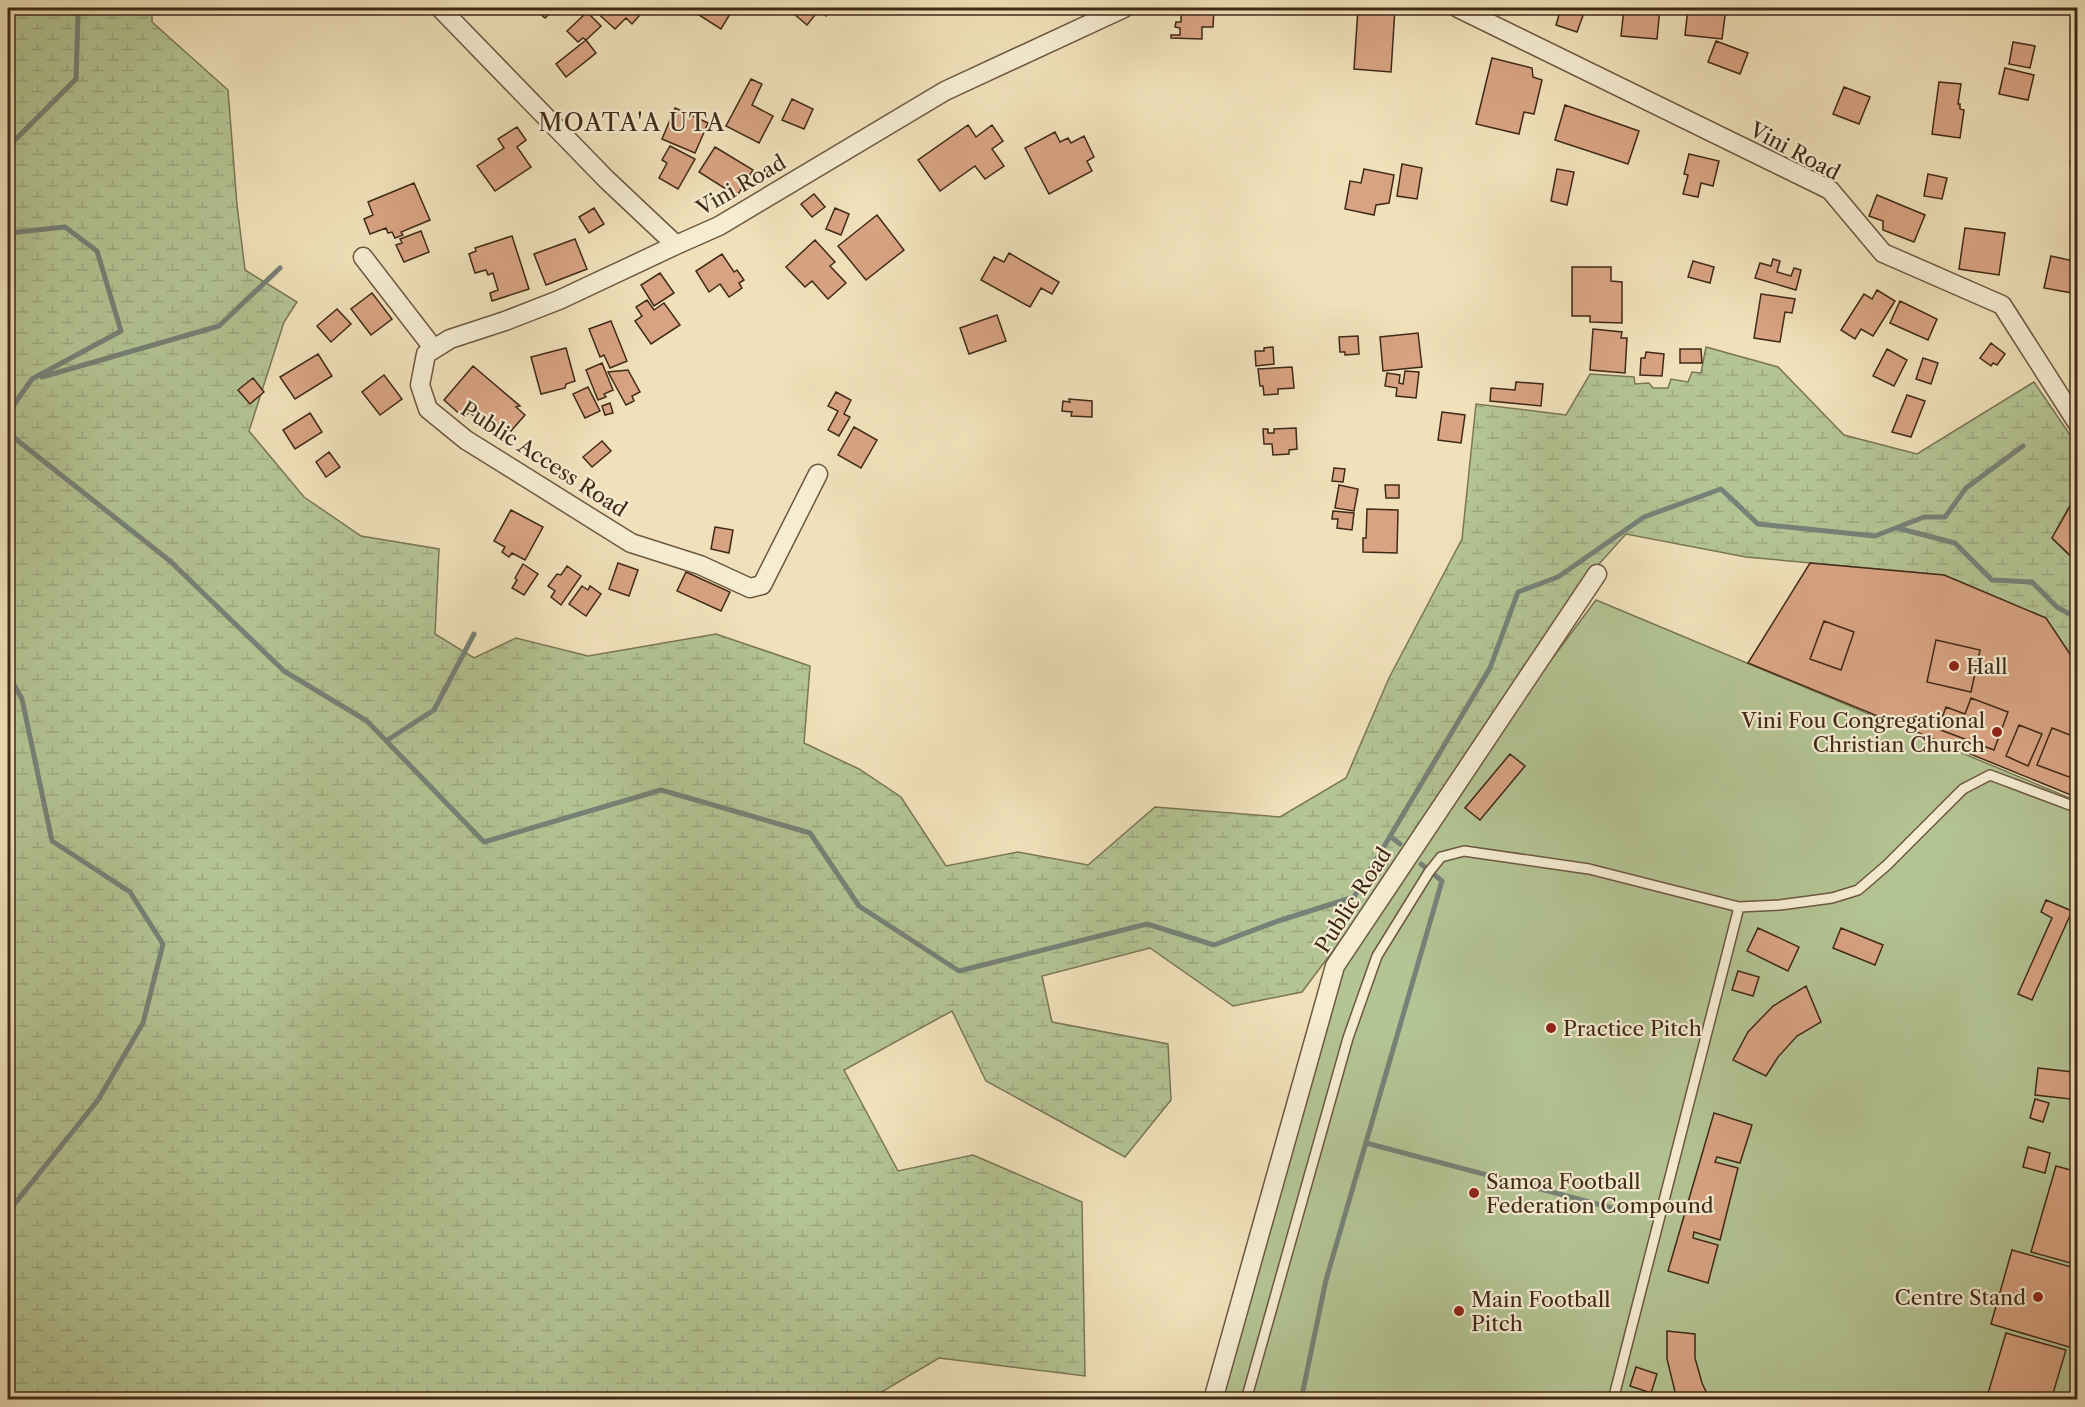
<svg xmlns="http://www.w3.org/2000/svg" width="2085" height="1407" font-family="'Libre Caslon Text',serif">
  <style>
    .wetland { fill: url(#wetland-marsh); stroke: #7a7656; stroke-width: 1.5 }
    .garden { fill: #b4c494; stroke: #7a7656; stroke-width: 1.5 }
    .lines { fill: none; stroke-linecap: round; stroke-linejoin: round }
    .stream { stroke: #778177; stroke-width: 5 }
    .building { fill: #d8a382; stroke: #402917; stroke-width: 1.5 }
    .lane-casing { stroke: #6c5740; stroke-width: 12 }
    .street-casing { stroke: #6c5740; stroke-width: 21 }
    .lane { stroke: #f5ecd2; stroke-width: 9 }
    .street { stroke: #f5ecd2; stroke-width: 18 }
    .poi-dot { fill: #8f2418; stroke: #f5ecd2; stroke-width: 2 }
    .labels { text-anchor: middle; dominant-baseline: central; stroke-width: 4.5; stroke-linejoin: round; paint-order: stroke }
    .street-label { font-size: 21px; fill: #402917; stroke: #f5ecd2 }
    .poi-label { font-size: 21px; fill: #402917; stroke: #f5ecd2; text-anchor: start }
    .quarter-label { font-size: 24px; letter-spacing: 1.5px; fill: #402917; stroke: #f5ecd2 }
  </style>
  <defs>
    <pattern id="wetland-marsh" width="20" height="14" patternUnits="userSpaceOnUse" patternTransform="scale(1.5)"><rect width="20" height="14" fill="#b4c494"/><path d="M1 5h8M5 5V1M11 12h8M15 12V8" fill="none" stroke="#9ca87f"/></pattern>
  </defs>
  <rect width="100%" height="100%" fill="#f0e1ba"/>
  <filter id="stains"><feTurbulence type="fractalNoise" baseFrequency=".00333" numOctaves="4"/><feColorMatrix values="0 0 0 0 .2 0 0 0 0 .09 0 0 0 0 .02 0 0 0 .5 -.17"/></filter>
  <radialGradient id="worn" r=".72"><stop offset=".6" stop-color="#630" stop-opacity="0"/><stop offset="1" stop-color="#630" stop-opacity=".3"/></radialGradient>
  <path class="wetland" d="M8,8H152V22L228,90L237,205L245,270L297,302L284,322L249,431L304,497L361,536L439,549L435,634L474,658L516,638L588,656L716,634L810,666L804,743L859,769L901,797L946,866L1018,852L1088,865L1155,807L1280,817L1346,778L1389,678L1462,539L1476,404L1566,415L1590,374L1634,377L1635,384L1649,383L1653,388H1668L1671,379L1688,382L1692,372L1701,373L1706,347L1778,367L1844,435L1917,454L2034,382L2077,445V492L2052,538L2077,563V666L2046,618L1944,575L1746,557L1626,534L1582,583L1353,924L1302,992L1233,1006L1150,948L1042,976L1052,1022L1168,1044L1171,1100L1125,1157L986,1081L952,1011L844,1070L898,1171L973,1155L1082,1202L1085,1376L939,1358L868,1400L8,1399Z"/>
  <path class="garden" d="M1596,600L2077,801V1399L1215,1400L1327,967L1421,834Z"/>
  <g class="lines">
    <path class="stream" d="M8,147L76,79L78,15
      M8,233L65,227L97,251L121,331L32,379L8,413
      M42,377L219,326L280,268
      M8,433L170,561L284,671L367,721L484,842L661,790L810,833L859,906L959,971L1147,924L1214,945L1278,921L1354,897L1490,668L1518,592L1558,577L1644,517L1721,489L1758,524L1875,536L1924,517H1945L1966,488L2023,446
      M1897,528L1955,543L1992,580L2032,582L2057,607L2078,619
      M8,674L22,699L52,841L130,892L163,944L143,1023L98,1100L8,1212
      M386,741L434,710L474,634
      M1390,836L1400,844
      M1366,1143L1616,1209
      M1301,1400L1326,1280L1442,881L1421,864"/>
  </g>
  <path class="building" d="M533,8H555L545,18Z
    M595,8H646L632,24L626,18L615,29L593,9Z
    M688,8H724L723,9L730,14L721,29Z
    M787,8H833L826,16L819,10L807,25Z
    M1181,8H1214L1213,27H1202V39L1171,38V35H1180V28L1175,27L1176,22H1181Z
    M1358,8H1395L1391,72L1354,69Z
    M1561,8H1577L1585,10L1577,32L1556,25Z
    M1624,8H1660L1657,39L1621,36Z
    M1688,8H1726L1722,39L1685,35Z
    M587,12L601,26L586,40L583,38L578,42L567,31Z
    M586,40L596,53L566,77L556,64Z
    M1716,41L1748,53L1740,74L1708,62Z
    M2013,42L2035,46L2030,68L2009,64Z
    M1492,58L1532,68L1533,77L1542,80L1534,114L1524,112L1519,134L1476,124Z
    M2005,68L2034,75L2028,100L1999,94Z
    M751,79L762,84L752,105L773,116L759,143L726,126Z
    M1939,82L1961,84L1958,104H1960V109L1964,110L1960,138L1932,134Z
    M1844,87L1870,97L1859,124L1833,114Z
    M792,99L813,109L804,129L782,120Z
    M1565,105L1639,131L1628,164L1555,140Z
    M675,108L708,123L695,153L662,139Z
    M968,125L976,137L992,125L1003,141L992,149L1004,166L985,179L975,166L940,191L918,160Z
    M517,127L526,140L517,147L531,167L495,191L477,166L504,148L498,139Z
    M1055,132L1060,142L1068,138L1071,143L1084,136L1094,157L1087,161L1092,171L1049,194L1025,148Z
    M2078,139V165L2070,162Z
    M670,146L695,159L678,189L659,178L667,163L662,160Z
    M715,147L753,170L737,196L699,172Z
    M1689,154L1719,161L1713,186L1701,183L1698,197L1683,194L1688,175L1684,174Z
    M1402,164L1422,168L1417,199L1397,196Z
    M1364,169L1394,175L1389,203L1376,205L1374,215L1345,209L1350,181L1361,183Z
    M1557,169L1574,172L1567,205L1551,201Z
    M1928,174L1947,178L1942,199L1924,196Z
    M414,183L430,220L401,232L403,235L395,238L392,232L388,233L386,228L370,234L364,219L373,215L368,202Z
    M814,194L825,207L812,217L801,204Z
    M1877,195L1925,215L1914,242L1883,230V221L1869,216Z
    M594,208L604,224L589,233L579,217Z
    M835,208L849,214L841,235L826,229Z
    M877,215L904,250L866,280L838,246Z
    M1965,228L2005,233L1999,275L1959,269Z
    M421,231L429,252L404,262L396,245L402,243L400,239Z
    M512,236L529,289L492,301L490,293L498,290L493,273L488,275L486,270L475,273L469,254L476,251L475,248Z
    M575,239L587,269L546,285L534,254Z
    M815,240L835,262L830,266L846,283L828,299L812,281L805,287L786,267Z
    M1009,253L1059,282L1052,294L1041,288L1030,307L981,280L994,257L1004,262Z
    M722,254L734,272L737,270L744,280L739,283L742,288L729,297L720,284L709,292L696,271Z
    M2051,256L2078,262V294L2044,288Z
    M1773,259L1780,261L1777,272L1791,276L1794,268L1801,270L1796,290L1755,278L1760,263L1771,266Z
    M1693,261L1714,267L1710,283L1688,277Z
    M1572,267H1611V281L1622,282V323L1590,322V316H1572Z
    M660,273L674,293L654,306L641,285Z
    M1877,290L1895,301L1873,336L1861,329L1855,339L1841,330L1864,294L1872,299Z
    M372,293L392,319L371,335L351,309Z
    M1761,294L1795,299L1792,313L1785,312L1780,342L1754,338Z
    M647,300L654,310L664,303L680,325L651,344L635,321L642,316L636,307Z
    M1900,301L1937,319L1928,340L1890,323Z
    M337,309L351,324L331,342L317,326Z
    M997,315L1006,341L969,354L960,328Z
    M611,321L627,361L610,368L604,355L600,357L589,329Z
    M1593,329L1622,332L1621,338H1627L1625,373L1590,370Z
    M1418,333L1422,367L1383,371L1380,337Z
    M1358,336L1359,354L1345,355V352H1340L1339,337Z
    M1991,343L2005,354L1997,365L1993,363L1991,366L1980,358Z
    M1273,347L1274,364L1256,366L1255,351H1264V348Z
    M566,348L575,381L566,384L565,388L541,394L531,357Z
    M1680,349H1701L1702,363H1680Z
    M1887,349L1907,360L1894,386L1873,376Z
    M1646,352L1664,354L1662,376L1640,375L1641,358H1645Z
    M318,354L332,376L295,399L280,377Z
    M1923,358L1938,363L1931,384L1916,379Z
    M602,363L613,390L604,394L606,397L598,400L586,370Z
    M473,366L520,406L516,407L525,415L511,431L502,424L494,433L469,412L464,418L444,400Z
    M1292,367L1294,388L1278,389V394L1264,395L1263,386H1260L1258,369Z
    M628,370L640,392L632,396L634,401L626,405L608,372Z
    M1405,371L1419,372L1416,398L1396,396L1397,388L1385,386L1387,373L1400,375L1399,383L1403,384Z
    M384,375L402,399L380,415L362,392Z
    M253,378L264,392L250,404L238,390Z
    M1516,382L1543,384L1541,406L1490,401L1491,388L1515,390Z
    M588,387L600,411L585,418L573,394Z
    M836,392L851,400L844,414L850,417L839,436L828,430L838,411L828,406Z
    M1907,395L1925,401L1911,437L1892,432Z
    M1069,399L1092,401V417L1071,416L1072,412L1062,411L1063,401L1070,402Z
    M610,403L613,413L605,415L602,406Z
    M1442,412L1465,415L1461,443L1438,440Z
    M310,413L322,432L295,449L283,430Z
    M854,427L877,440L861,468L838,455Z
    M1296,428L1297,449L1289,450V454L1273,455L1272,444H1264L1263,429H1268V433H1274V429Z
    M602,441L611,451L592,467L583,457Z
    M329,452L340,467L326,477L316,462Z
    M1334,468L1345,469L1343,482L1332,481Z
    M1339,485L1358,489L1354,511L1335,508Z
    M1385,485H1399V498H1386Z
    M2078,492V563L2052,538Z
    M1367,509L1398,510L1397,553L1363,552V538H1366Z
    M511,510L543,527L525,560L512,553L509,557L502,552L505,547L494,541Z
    M1333,511L1354,513L1352,530L1337,528L1338,519H1332Z
    M715,527L733,530L729,553L711,549Z
    M618,563L638,570L629,596L609,589Z
    M1810,563L1944,575L2046,618L2078,666V798L1748,663Z
    M523,564L538,574L524,595L512,588L517,580L515,578Z
    M567,566L581,576L561,605L551,597L555,591L548,586L557,574L561,575Z
    M686,572L730,592L721,611L677,591Z
    M582,586L588,590L590,586L601,594L586,616L569,604Z
    M1824,621L1854,632L1841,670L1810,659Z
    M1936,640L1980,650L1971,692L1927,682Z
    M1971,698L2008,712L1994,750L1938,729L1946,707L1965,714Z
    M2019,725L2042,734L2028,766L2006,756Z
    M2052,728L2078,738L2077,780L2037,765Z
    M1510,754L1525,766L1480,820L1465,808Z
    M2046,900L2072,911L2032,1000L2018,994L2052,918L2041,912Z
    M1758,928L1799,947L1788,971L1747,951Z
    M1841,928L1883,945L1875,965L1833,948Z
    M1738,971L1759,977L1753,996L1732,990Z
    M1806,986L1821,1022L1797,1036L1778,1057L1766,1076L1733,1060L1748,1032L1773,1006Z
    M2038,1068L2073,1072L2070,1099L2035,1095Z
    M2035,1099L2049,1103L2043,1122L2030,1118Z
    M1714,1113L1752,1125L1740,1163L1717,1157L1715,1162L1738,1168L1720,1240L1694,1232L1693,1238L1718,1245L1708,1283L1668,1271Z
    M2028,1147L2050,1153L2045,1173L2023,1167Z
    M2056,1166L2078,1172V1265L2031,1252Z
    M2012,1250L2078,1269L2076,1349L1991,1324Z
    M1667,1331L1695,1334V1358L1702,1383L1710,1400H1677L1667,1359Z
    M2006,1333L2066,1350L2051,1400H1986Z
    M1636,1367L1657,1374L1651,1393L1630,1386Z"/>
  <g class="lines">
    <g class="lane-casing">
      <path id="lane" d="M1246,1400L1348,1038L1377,956L1429,872L1441,857L1464,851L1589,869L1739,907L1780,905L1832,898L1858,890L1887,865L1963,789L1990,775L2078,808
        M1613,1400L1739,907"/>
    </g>
    <g class="street-casing">
      <path id="street" d="M440,8L606,179L676,245L719,226L945,91L1124,8
        M1458,8L1830,190L1883,253L2002,305L2078,424
        M676,245L559,300L505,321L450,339L426,354L420,385L428,409L466,440L631,543L700,565L750,588L762,585L818,474
        M363,257L434,349
        M1213,1400L1335,966L1597,574"/>
    </g>
    <use href="#lane" class="lane"/>
    <use href="#street" class="street"/>
  </g>
  <g class="poi-dot">
    <circle cx="1954" cy="666" r="6"/>
    <circle cx="1997" cy="732" r="6"/>
    <circle cx="1551" cy="1028" r="6"/>
    <circle cx="1474" cy="1193" r="6"/>
    <circle cx="2038" cy="1297" r="6"/>
    <circle cx="1459" cy="1311" r="6"/>
  </g>
  <g class="labels">
    <g class="street-label">
      <text transform="translate(1795 151) rotate(28)">Vini Road</text>
      <text transform="translate(741 185) rotate(-30)">Vini Road</text>
      <text transform="translate(544 459) rotate(33)">Public Access Road</text>
      <text transform="translate(1353 900) rotate(-57)">Public Road</text>
    </g>
    <g class="poi-label">
      <text x="1966" y="666">Hall</text>
      <text x="1985" y="720" text-anchor="end">Vini Fou Congregational<tspan x="1985" dy="24">Christian Church</tspan></text>
      <text x="1563" y="1028">Practice Pitch</text>
      <text x="1486" y="1181">Samoa Football<tspan x="1486" dy="24">Federation Compound</tspan></text>
      <text x="2026" y="1297" text-anchor="end">Centre Stand</text>
      <text x="1471" y="1299">Main Football<tspan x="1471" dy="24">Pitch</tspan></text>
    </g>
    <g class="quarter-label">
      <text x="632" y="122">MOATA'A UTA</text>
    </g>
  </g>
  <rect width="2085" height="1407" fill="none" stroke="#f0e1ba" stroke-width="30"/>
  <rect x="9" y="9" width="2067" height="1389" fill="none" stroke="#402917" stroke-width="3"/>
  <rect x="15" y="15" width="2055" height="1377" fill="none" stroke="#402917" stroke-width="1.5"/>
  <rect width="100%" height="100%" filter="url(#stains)"/>
  <rect width="100%" height="100%" fill="url(#worn)"/>
</svg>
